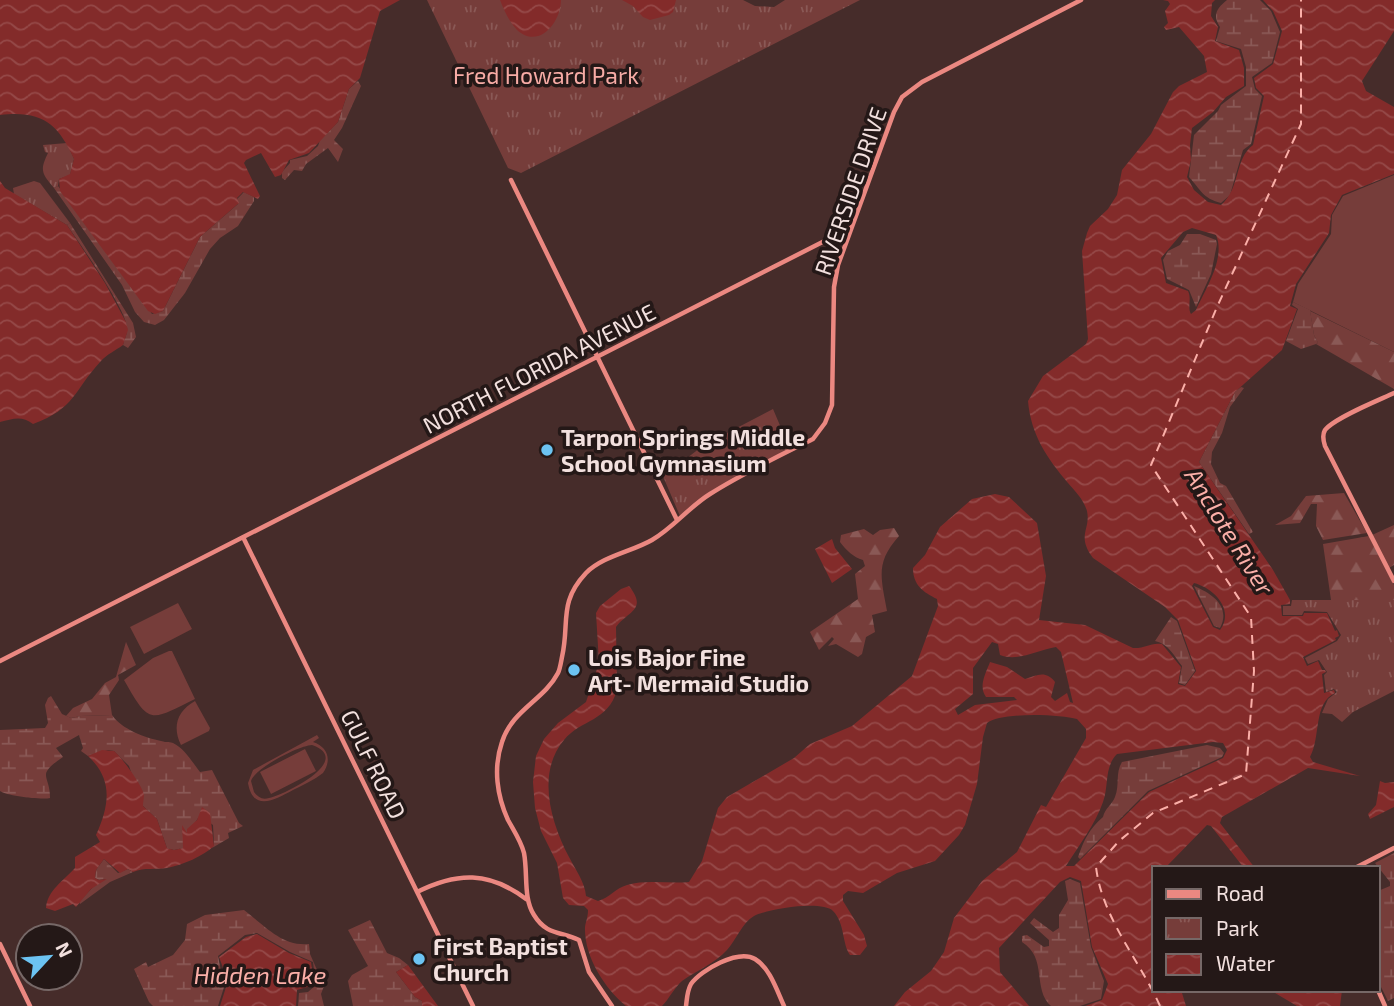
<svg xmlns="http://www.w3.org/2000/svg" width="1394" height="1006" font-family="'Exo 2',sans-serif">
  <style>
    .green { fill: #763d3a; fill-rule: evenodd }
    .forest { fill: url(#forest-firs) }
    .wetland { fill: url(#wetland-marsh) }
    .park { fill: url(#park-tufts) }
    .water { fill: url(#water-waves); fill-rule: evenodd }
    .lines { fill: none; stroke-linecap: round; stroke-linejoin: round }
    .ferry { stroke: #fbafa8; stroke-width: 2; stroke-dasharray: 9 7; stroke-linecap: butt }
    .secondary { stroke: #eb8881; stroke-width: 4.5 }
    .poi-dot { fill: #6cc3f2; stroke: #241817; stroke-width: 2.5 }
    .labels { text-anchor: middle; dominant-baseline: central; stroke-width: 7; stroke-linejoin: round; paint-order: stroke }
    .park-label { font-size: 23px; fill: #f7aba5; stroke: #241817 }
    .street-label { font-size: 23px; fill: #f2e0de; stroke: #241817 }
    .poi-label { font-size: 23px; font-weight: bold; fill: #f2e0de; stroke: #241817; text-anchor: start }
    .water-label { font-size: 24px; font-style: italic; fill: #fbafa8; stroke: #241817 }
  </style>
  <defs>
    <pattern id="forest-firs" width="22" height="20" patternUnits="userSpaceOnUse" patternTransform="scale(1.75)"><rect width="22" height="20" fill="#763d3a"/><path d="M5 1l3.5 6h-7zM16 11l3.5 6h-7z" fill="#8a5956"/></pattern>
    <pattern id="wetland-marsh" width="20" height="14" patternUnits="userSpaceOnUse" patternTransform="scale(1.75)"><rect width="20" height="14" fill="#763d3a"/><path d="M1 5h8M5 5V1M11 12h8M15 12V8" fill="none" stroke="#8a5956"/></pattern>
    <pattern id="park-tufts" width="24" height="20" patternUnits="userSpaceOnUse" patternTransform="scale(1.75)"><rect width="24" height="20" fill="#763d3a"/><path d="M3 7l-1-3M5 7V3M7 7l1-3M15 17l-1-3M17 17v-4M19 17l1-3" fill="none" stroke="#8a5956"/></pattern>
    <pattern id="water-waves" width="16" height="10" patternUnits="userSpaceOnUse" patternTransform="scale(1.75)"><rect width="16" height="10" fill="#832b2a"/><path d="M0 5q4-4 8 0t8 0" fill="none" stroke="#954948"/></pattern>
  </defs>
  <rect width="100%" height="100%" fill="#462c2a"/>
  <path class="green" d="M1394,175V352L1293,302L1298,284L1331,234L1332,215L1343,196Z
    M178,603L192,629L144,654L130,627Z
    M169,651H172L195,699C150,721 150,726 124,680L153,658Z
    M195,701L210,728L209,731L181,745C172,727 177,711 195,701Z
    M317,735L319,738L313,742C328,747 332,760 323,773C314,780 303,785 293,790C276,799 253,813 248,783L253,770ZM312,745C355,760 284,795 269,798C262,800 258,797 254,792L251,781C255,768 298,746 312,745Z
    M305,749L316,771L271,794L260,772Z"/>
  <path class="forest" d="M1310,311L1394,352V389L1316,344L1318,343L1314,335Z
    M1344,493L1367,533L1323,540L1316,526L1317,504H1311L1300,523L1275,525L1291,516L1306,496Z
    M1394,525V565L1389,568L1372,535Z
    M894,528L899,536C875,563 881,577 887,611L872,615L875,632L866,637L862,654L858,657L836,644L828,646L834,639L832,637L819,650L810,632L858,599L855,574L865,566L863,560C853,557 847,551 840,542L841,535L864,529L873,535L880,530Z
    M1369,536L1394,585V600H1331L1323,544Z
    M126,642L136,665L118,675L119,680L109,695L112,715L81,716L71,718L66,716L73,708L92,699L105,683L116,677Z"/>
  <path class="wetland" d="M1227,0H1260L1271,11L1280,32L1272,63L1252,77L1255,89L1262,96L1251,144L1243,150L1230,195L1221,203C1202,198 1201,190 1189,177L1194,135L1218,111L1221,105L1246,86V67L1241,49L1216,41L1220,27C1212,15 1217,8 1227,0Z
    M358,81L361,86L342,128L334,140L343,149L338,162L328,148L306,164L302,171L294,170L285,180L282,178V172L290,163V160L307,156L318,146L320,140L338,122L349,89Z
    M58,186L152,314L163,311L200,237L238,204L237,199L244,192L254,197V201L238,226L220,238L210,249L185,293L164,320L155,325L144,322L135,312L122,285L54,188Z
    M70,223L133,323L136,337L128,348L123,345C124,340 127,335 127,330C130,314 78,241 67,225Z
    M1187,234H1200L1216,240L1217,244L1211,274L1196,307L1189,290L1167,279L1163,260L1168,251L1180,245Z
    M1293,302L1310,310L1314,335L1318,343L1316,344L1301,349L1286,341L1298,309L1292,305Z
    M1241,387L1244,388L1230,407L1222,433L1212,452L1211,464L1220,483L1226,486L1253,532L1249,534L1199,462L1235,392Z
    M1194,586C1213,594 1231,607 1220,628L1214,626Z
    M1171,617L1177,621L1195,671L1185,685L1179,683L1182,666C1174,656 1169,644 1155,641Z
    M51,696L62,714L71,718L81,716L112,715C121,729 146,738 161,741C168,743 167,741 173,743C184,748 193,763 200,772L212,770L239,823L243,826L228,833L229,838L212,848L214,845L213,825L200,815L187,835L184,830L183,848L174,850L167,848L157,819L143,806L129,766L114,751L108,750L88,756L81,751L83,748L79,735L56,748L63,757C35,776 50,774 50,798C42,800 7,796 0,791V730L45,728L48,723L45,705L48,698Z
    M1207,745L1220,748L1224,753L1222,757L1148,791L1080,859L1078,857C1084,840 1089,829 1103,817C1105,808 1112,805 1115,797C1120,785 1115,773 1122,762Z
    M1394,853V998L1388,1001L1378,981V891L1390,886V882L1375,863Z
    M104,859L118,873L128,869L133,872L110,882L80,904L79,902L95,885L106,879L99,880L95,878L96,870Z
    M1070,879L1080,883L1091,947L1104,981L1101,999L1080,1006H1051C1032,989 1048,958 1022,942V936L1027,935L1044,947L1049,946V940L1030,923L1034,918L1053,932L1059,928V915L1068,900L1065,881Z
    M244,910C264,925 282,947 309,944L310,954L324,986L321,994L324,1006H298L299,993L308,992L316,985L313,962L290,952L257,933L245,935L218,956L221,971L226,981L218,1006H153L149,1002L134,969L146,962L148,967L173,955L185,940L187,924L205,915Z
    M370,920L387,953L399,958L408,965L396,972L415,997L422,1001V1006H353L348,981L352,975L368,966L348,930Z"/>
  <path class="park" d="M427,0H743L755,6L774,7L785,0H860L521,173L508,168Z
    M67,143L74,159L70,175L59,179L58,186L54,188C41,173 40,170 48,153L45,152L43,145Z
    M34,181L40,183L70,223L67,225L14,194L13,188Z
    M773,409L790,449L711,491L680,516L662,474L687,458L704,445Z
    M1292,600H1394V691L1353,712L1342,722L1332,714L1322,713L1328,699L1337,692L1334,689L1326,692L1324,675L1327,672L1319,660L1308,664L1305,658L1337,641L1341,635L1327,612L1304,611L1302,615H1283V606H1291Z"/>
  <path class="water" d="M0,0H400L380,11L360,78L349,89L338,122L309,153L289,160L281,175L275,177L261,153L246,160L244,163L260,196L258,199L243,192L237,198L239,203L200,237L163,311L155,314L148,311L60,191L59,179L70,174L74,159C58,123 41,110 0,115Z
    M500,0H561C561,22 539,50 517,30C509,22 504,10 500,0Z
    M622,0H676L673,12L669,15L650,20L643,17L633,6Z
    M1163,0H1215L1212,3L1211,16L1218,27L1215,41L1239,50L1244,68V86L1226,97L1213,112L1192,128L1190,145L1191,160L1187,177L1194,190L1208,202L1221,205C1241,188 1234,159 1253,145L1264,96L1256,88L1254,78L1273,64L1282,31L1273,11L1263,0H1394V31L1362,81L1366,91L1394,107V174L1342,195L1331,215L1329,233L1296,284L1290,306L1297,309L1282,350L1235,392L1199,462L1273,570L1290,600V604L1281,605L1282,616H1303L1304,613H1327L1335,631L1337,630L1339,636L1335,638L1336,640L1303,657L1307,666L1318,661L1322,670H1325L1326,672L1322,674L1324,693L1334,690L1335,693C1313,703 1321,737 1310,757L1313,762L1360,776L1308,768L1222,817L1220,823L1255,868H1244L1211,826L1207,825L1165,868H1154L1152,886L1154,895V990H1187L1182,993L1186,1006H1085L1102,1000L1108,984L1092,947L1081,881L1070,877L1060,882L999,948L1000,972L1029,1006H894L905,992L931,971L944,952L954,918L982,881L1017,852L1041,805L1046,807L1086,738V729L1077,719C1060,714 1000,712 987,723L983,737L977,784L965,825L959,835L935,861L897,873L863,893L848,891L843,895V901L864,935L867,946L860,955H850C842,944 845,923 833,911C822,900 767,909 754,916C742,923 736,940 727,950C715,963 696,971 682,981C674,988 669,999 662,1006H626C604,988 584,956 585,927C586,921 588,917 588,910L584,906L569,905L563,898L557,863L541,831L535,808L533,782L536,756L544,739L558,723L586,702L599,663L596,613L600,606L621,589L629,586C648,610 628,611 616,627L617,690C608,722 581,719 564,740C536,773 551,823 569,857C575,869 585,882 586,896L598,901C609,898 616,888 627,885C647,879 669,884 689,882L702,861L718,808L727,797L794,758L810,744L852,726L912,676L938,606L937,599C923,592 913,585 913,568L925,555L940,527L972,499L995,494L1009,497L1037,523L1046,576L1039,620L1085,625L1133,648C1144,649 1151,642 1162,644L1181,667L1178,684L1185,686L1196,671L1178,620L1165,607L1093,558C1076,535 1091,530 1087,511C1084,500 1075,491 1068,483C1047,458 1031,435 1028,401L1043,376L1086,344L1088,339L1082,251L1087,233L1090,226L1108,209L1117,195L1122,170L1151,134L1173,92L1179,86L1207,72L1204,56L1179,27L1166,30L1164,27L1168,23L1165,11L1170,4L1168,1ZM1192,228L1216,235C1226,258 1205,290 1196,310L1191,314C1187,307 1192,299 1188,291L1166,283L1161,258L1183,232ZM1194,583C1214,588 1235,610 1220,630L1213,627L1192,586ZM992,642L998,644L1000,655C1018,662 1038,650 1056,647L1061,652L1073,703L1070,702L1067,693L1055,701L1051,697L1055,682C1046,670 1037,675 1025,679L1007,667L990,662C986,673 978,686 986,697H1014L1017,700L975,705L958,715L955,709L973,694V668ZM1213,742L1223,743L1227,750L1223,758L1149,792L1074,866H1066C1079,845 1095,825 1103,802C1109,786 1104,767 1117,754Z
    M0,181L5,188L67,225L105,283L126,322L128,330L123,345C116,350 106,355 101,361C73,391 76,408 33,424C22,415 12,419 0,422Z
    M832,539L835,548L852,569L832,583L815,549Z
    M102,750L114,751C121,756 144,788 144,795C144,798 143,802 143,806L157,819L167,848L174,850L183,848L182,825L187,833V829L197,820L202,807L210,813L214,846C203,856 183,865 167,868C155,870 145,867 133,872L128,869L120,873L104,859L96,870L95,878L99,880L107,879L91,889L76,907L73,904L55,911L46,908C47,891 64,880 75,868V857L100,842L96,835C109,806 114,780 88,756Z
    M1380,781L1385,783L1394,782V807L1370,819L1368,814L1376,805Z
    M257,934L289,953L311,962L314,985L297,990L296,1006H220L228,981L219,957L246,937Z
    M408,965L438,1006H422V1001L415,997L396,972Z
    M1270,990H1342L1340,1006H1297Z"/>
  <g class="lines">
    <path class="ferry" d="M1160,1006C1140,961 1102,918 1096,867L1119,841L1153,813L1246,774L1254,671L1251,617L1151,465L1217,307L1301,124V0"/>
    <path class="secondary" d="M511,180L677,520
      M1394,393C1379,400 1334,418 1325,430C1322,435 1323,440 1325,446L1394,581
      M243,537L473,1006
      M0,661L850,228
      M1355,868L1394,848
      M417,892C457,872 489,871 526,899
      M0,944L30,1006
      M1378,990L1385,1006
      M612,1006L589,972L579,940C561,931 547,936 534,915C523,898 528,874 524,853C521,841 514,831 508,820C497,796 493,768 502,742C512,710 544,700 558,673C560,669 561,662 562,657C570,622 558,603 586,573C603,556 631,552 652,540C673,528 689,507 710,494C743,473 779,456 813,439L825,423L832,405L834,287L838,265L894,112L902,97L922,82L1081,0
      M686,1006C687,999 687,991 691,984C701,970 738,949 755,959C770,968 777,991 784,1006"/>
  </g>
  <g class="poi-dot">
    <circle cx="547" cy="450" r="7"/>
    <circle cx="574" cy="670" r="7"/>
    <circle cx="419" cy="959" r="7"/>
  </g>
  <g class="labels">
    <g class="park-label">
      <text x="546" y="75">Fred Howard Park</text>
    </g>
    <g class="street-label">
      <text transform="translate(850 191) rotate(-71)">RIVERSIDE DRIVE</text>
      <text transform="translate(539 368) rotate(-27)">NORTH FLORIDA AVENUE</text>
      <text transform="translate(374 764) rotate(64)">GULF ROAD</text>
    </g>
    <g class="poi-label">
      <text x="561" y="437">Tarpon Springs Middle<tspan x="561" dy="26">School Gymnasium</tspan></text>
      <text x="588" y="657">Lois Bajor Fine<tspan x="588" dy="26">Art- Mermaid Studio</tspan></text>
      <text x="433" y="946">First Baptist<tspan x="433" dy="26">Church</tspan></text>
    </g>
    <g class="water-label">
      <text transform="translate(1230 531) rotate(58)">Anclote River</text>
      <text x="260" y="974">Hidden Lake</text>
    </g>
  </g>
  <rect x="1152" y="866" width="228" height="126" fill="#241817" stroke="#766867" stroke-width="2"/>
  <rect x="1166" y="889" width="35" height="10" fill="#eb8881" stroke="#766867" stroke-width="2"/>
  <text x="1216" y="901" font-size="21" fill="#f2e0de">Road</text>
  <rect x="1166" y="918" width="35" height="21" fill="url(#park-tufts)" stroke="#766867" stroke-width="2"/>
  <text x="1216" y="936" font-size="21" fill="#f2e0de">Park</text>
  <rect x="1166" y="954" width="35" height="21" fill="url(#water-waves)" stroke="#766867" stroke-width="2"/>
  <text x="1216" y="971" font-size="21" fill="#f2e0de">Water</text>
  <g transform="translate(49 957) rotate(64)"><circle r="33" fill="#241817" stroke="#766867" stroke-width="2"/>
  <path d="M0-5L12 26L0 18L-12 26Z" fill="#6cc3f2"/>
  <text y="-10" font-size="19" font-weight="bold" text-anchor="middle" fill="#f2e0de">N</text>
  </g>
</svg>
